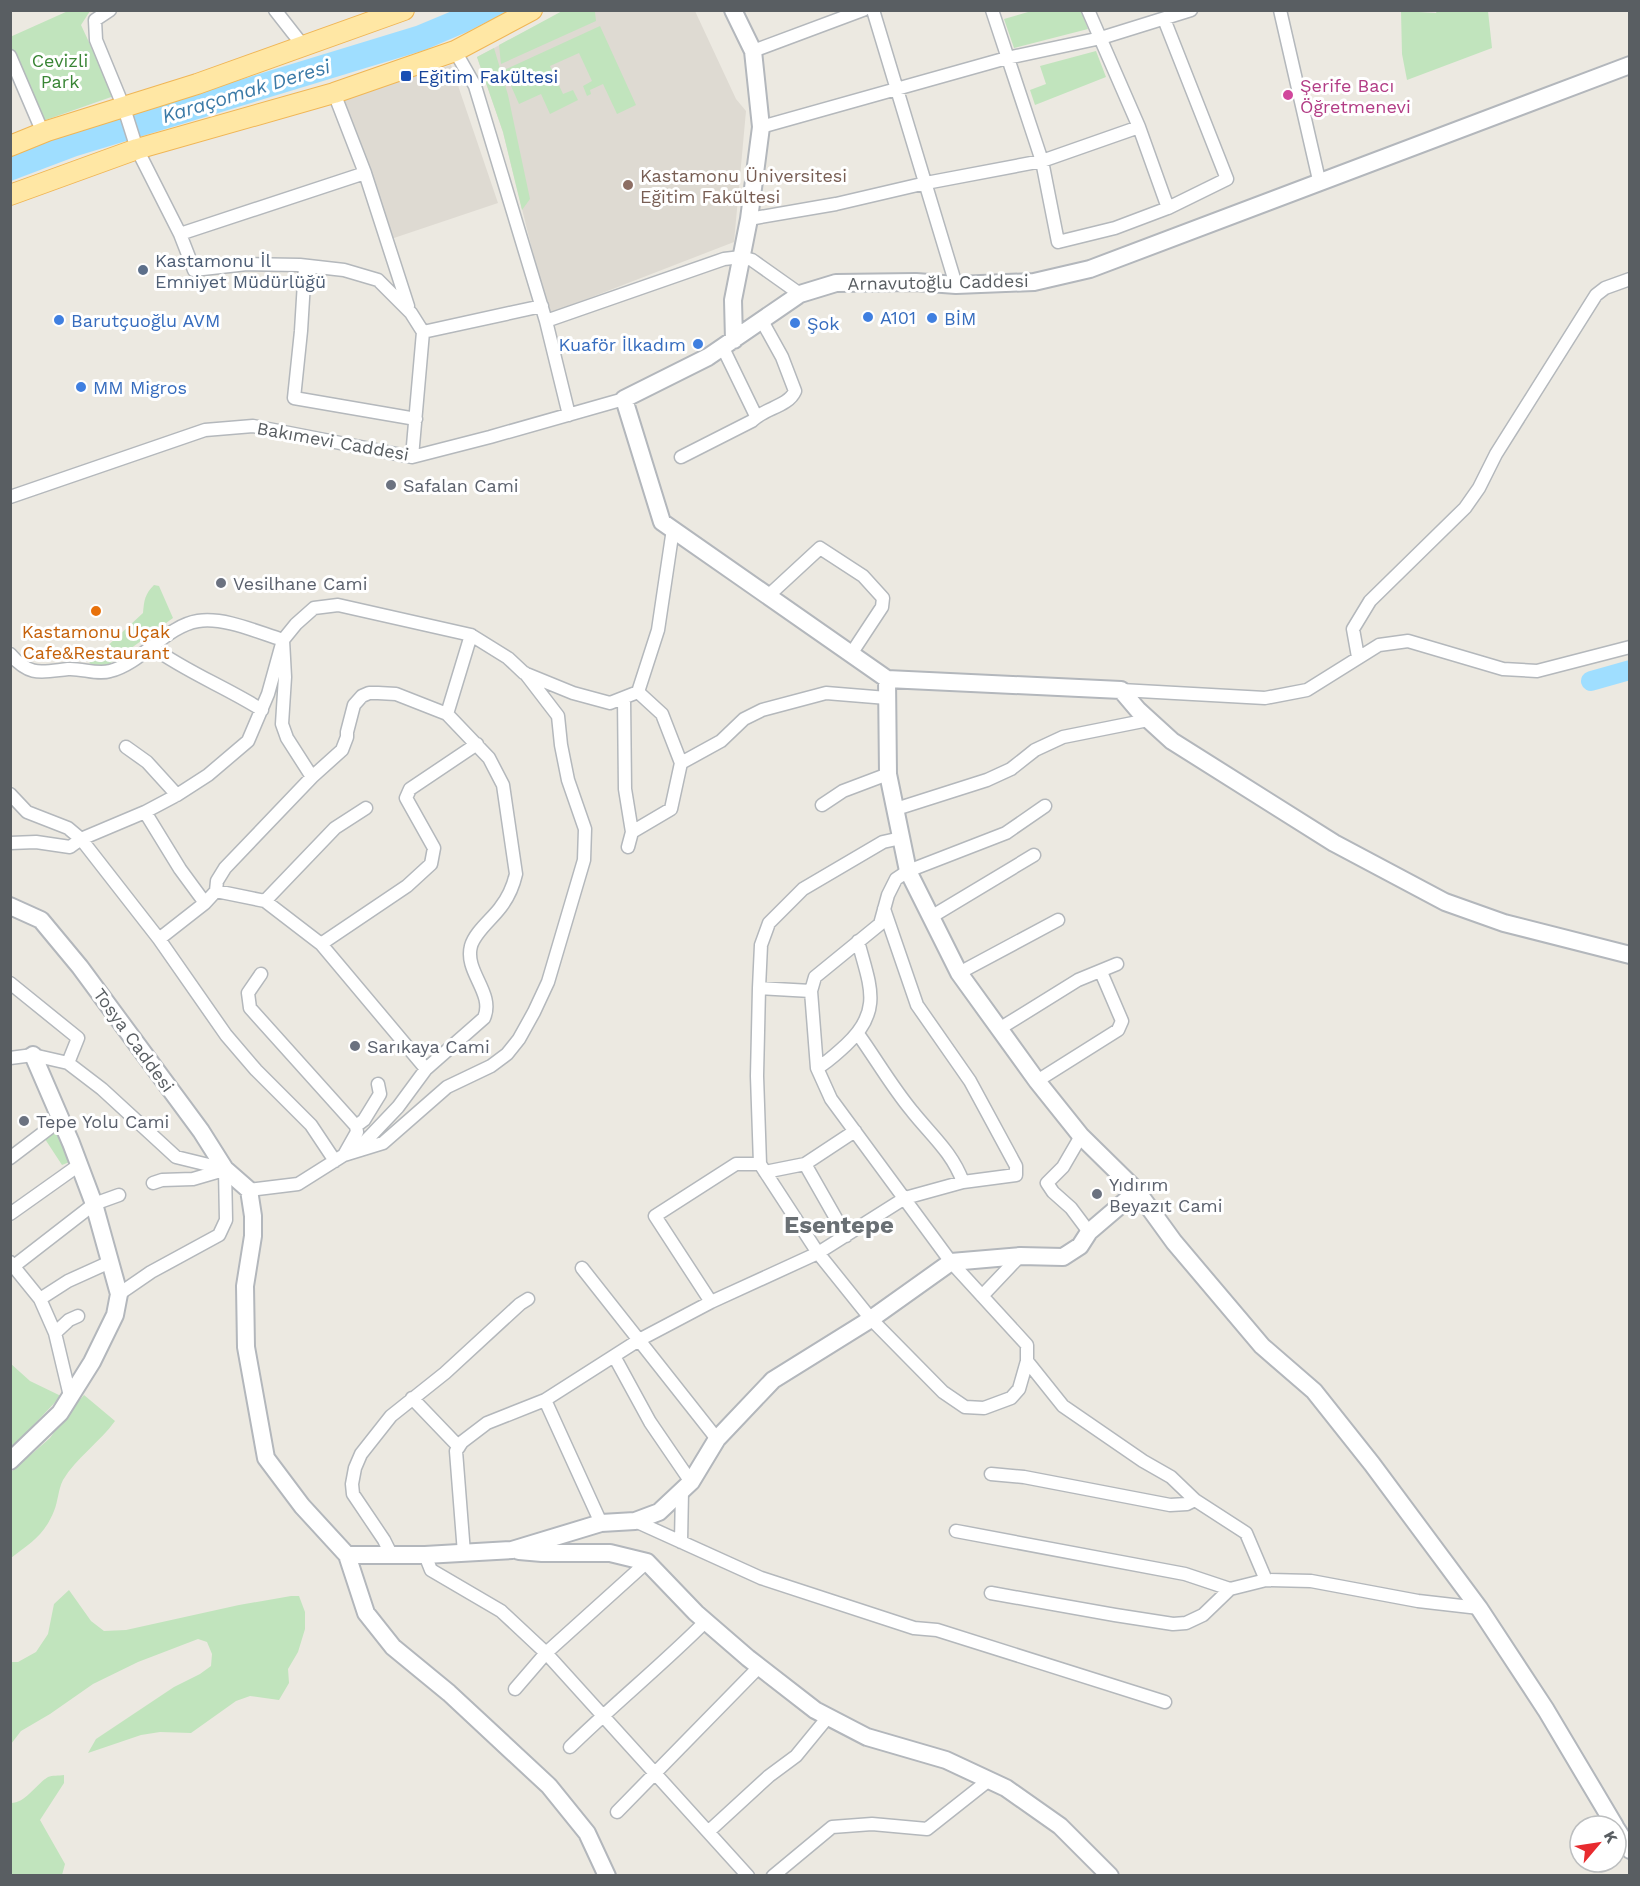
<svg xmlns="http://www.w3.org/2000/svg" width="1640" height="1886" font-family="'Work Sans',sans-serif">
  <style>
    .education { fill: #dedad2 }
    .green { fill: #c1e4bd }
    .water { fill: #9fdeff }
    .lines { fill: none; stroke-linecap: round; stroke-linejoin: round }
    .river { stroke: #9fdeff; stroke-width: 20 }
    .street-casing { stroke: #b4b8bc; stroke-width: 15 }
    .secondary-casing { stroke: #b3b7bc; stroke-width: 20 }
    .primary-casing { stroke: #f0b656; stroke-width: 22 }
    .street { stroke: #fff; stroke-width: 12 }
    .secondary { stroke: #fff; stroke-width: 16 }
    .primary { stroke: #ffe7a4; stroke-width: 20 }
    .transit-dot { fill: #1a4fb4; stroke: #fff; stroke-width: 2 }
    .hotel-dot { fill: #d1479c; stroke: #fff; stroke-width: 2 }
    .education-dot { fill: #8d6e63; stroke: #fff; stroke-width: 2 }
    .service-dot { fill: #5c6f8a; stroke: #fff; stroke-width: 2 }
    .shop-dot { fill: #3f7fe0; stroke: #fff; stroke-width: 2 }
    .worship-dot { fill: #6b7280; stroke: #fff; stroke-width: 2 }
    .food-dot { fill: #e8710a; stroke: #fff; stroke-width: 2 }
    .labels { text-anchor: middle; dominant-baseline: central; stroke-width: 6; stroke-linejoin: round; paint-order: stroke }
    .park-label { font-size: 18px; fill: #398535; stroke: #fff }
    .transit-label { font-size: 18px; fill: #164399; stroke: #fff; text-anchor: start }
    .hotel-label { font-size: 18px; fill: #b23c85; stroke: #fff; text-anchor: start }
    .education-label { font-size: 18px; fill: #785e54; stroke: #fff; text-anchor: start }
    .service-label { font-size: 18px; fill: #4e5e75; stroke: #fff; text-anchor: start }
    .street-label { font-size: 18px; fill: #595e62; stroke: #fff }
    .shop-label { font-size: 18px; fill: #366cbe; stroke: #fff; text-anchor: start }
    .worship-label { font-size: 18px; fill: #5b616d; stroke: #fff; text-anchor: start }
    .food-label { font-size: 18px; fill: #c56008; stroke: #fff }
    .water-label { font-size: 20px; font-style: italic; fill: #3b7aa7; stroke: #fff }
    .district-label { font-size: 24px; font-weight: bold; fill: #6a7074; stroke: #fff }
  </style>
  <rect width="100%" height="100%" fill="#ece9e1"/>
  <path class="education" d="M564,11H695L736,99L746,111L734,242L548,314L503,132L477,57Z
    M451,65L498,203L388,240L342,99Z"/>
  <path class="green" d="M564,10L595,12L596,21L501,64L499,45Z
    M1035,10L1081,11L1088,29L1014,48L1004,19Z
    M68,11H90L81,25L114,96L40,122L11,55L10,37Z
    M1401,11L1436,13L1437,11H1488L1492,48L1407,80L1402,54Z
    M600,26L636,105L617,114L603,84L590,90L591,94L587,96L583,86L592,81L579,53L550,66L563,94L573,90L578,100L550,114L541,94L519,104L504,70Z
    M494,48L508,95L530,199L522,210L503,132L477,57Z
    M1096,51L1106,77L1035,105L1030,90L1046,84L1040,66Z
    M154,585L159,586L173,618L102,669L89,663L143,613C144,600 145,594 154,585Z
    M58,1128L72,1161L62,1165L45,1139Z
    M10,1363L30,1381L61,1396L10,1450Z
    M84,1395L115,1421C100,1442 76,1458 63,1480C58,1490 58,1502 54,1511C44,1536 30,1543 11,1558V1472L50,1438L66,1415Z
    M69,1590L91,1621L104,1631L126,1630L239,1605L291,1596H299L305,1612V1629L298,1652L288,1669L289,1683L279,1700L250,1696L236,1701L191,1733L160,1732L141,1735L88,1753L96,1739L174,1687L200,1674L211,1666L212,1654L207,1642L198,1639L138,1662L93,1684L50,1714L21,1731L11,1744V1662H18L36,1652L48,1634L54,1604Z
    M64,1775V1783L40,1820L65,1864L62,1875H11V1803C26,1803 36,1784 48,1777C52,1775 59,1776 64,1775Z"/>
  <path class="water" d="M452,11H508L467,32L425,50L77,156L11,181V153L69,132L416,26Z"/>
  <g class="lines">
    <path class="river" d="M1591,681L1630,670"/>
    <g class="street-casing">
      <path id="street" d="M110,10L95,20L96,40L124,108L137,149L180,234L194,270L247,264L300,265L344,270L378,280L411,313L423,332L412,457
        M275,10L304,47
        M873,10L956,285
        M992,10L1042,161L1058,242L1115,228L1168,208L1227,179L1164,19
        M1088,10L1139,127L1168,208
        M1280,10L1319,180
        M455,51L475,86L546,321L569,415
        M753,51L863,10
        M10,56L43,133
        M334,93L365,173L408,306
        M761,127L1007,58L1101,38L1191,10
        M749,219L836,204L926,183L1042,161L1139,127
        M180,234L365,173
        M305,266L301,331L294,398L416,419
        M546,321L724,259L741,257L752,260L800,294
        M423,332L542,306
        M723,348L756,416
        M681,457L752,421C764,408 788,407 795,391L782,357L762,321
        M10,497L205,430L253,426L412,457L490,437L624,399
        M768,596L820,548L863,576L883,598L882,607L851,654
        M152,647C188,673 226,687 262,710
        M10,654C30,677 41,672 68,669C82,668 97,675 110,671C142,663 166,626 198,621C225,617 257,632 283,640L285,677L282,724L287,738L312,777
        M1358,657L1353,629L1370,601L1465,508L1479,488L1496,454L1596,295L1605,288L1630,279
        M1121,690L1265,698L1307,690L1379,645L1408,641L1503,669L1537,671L1630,647
        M638,692L662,714L681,763
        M624,698L625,789L632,832L628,847
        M447,714L471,635
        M126,747L147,762L177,795
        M681,763L721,741L744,719L762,710L826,693L887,698
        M10,794L27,812L68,828L81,839L159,939L226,1035L256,1070L311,1125L335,1161
        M822,805L843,791L888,774
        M1045,806L1006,833L908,871L896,879L888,895L880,924L815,977L811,991L817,1068L831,1099L951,1262L1027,1345V1361L1063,1406L1143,1461L1171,1477L1195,1500L1246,1533L1266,1580
        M896,809L987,780L1011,769L1035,750L1063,737L1148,720
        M145,812L180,869L205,903
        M632,832L671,809L681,763
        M901,838L883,842L803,889L769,923L761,945L759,988L757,1076L760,1164L818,1253L871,1319L943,1392L965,1407L984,1408L1011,1398L1019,1389L1027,1361
        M10,843L36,842L70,847L81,839L145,812L177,795L208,775L248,741L268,694L283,640L296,624L314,608L338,605L471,635L508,658L524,673L573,693L610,703L638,692L658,630L673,529
        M216,891L217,881L225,868L312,777L342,750L347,737V732L354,705L362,696L369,693H378L396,694L447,714L489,758L503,785L516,874C513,887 508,898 500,908C491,920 475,932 471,946C464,972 495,993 484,1018L426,1069
        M265,901L335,828L366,808
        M931,917L1034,855
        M159,939L205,903L216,891L265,901L321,944L426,1069L398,1107L358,1149
        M321,944L407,886L431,864L434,848L406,798L410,789L477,744
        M959,973L1058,920
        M261,974L248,993L250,1008L356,1126
        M10,983L78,1038L68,1063
        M759,988L811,991
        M999,1029L1078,980L1117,964
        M858,1034C876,1059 892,1087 912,1111C931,1135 952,1152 963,1182
        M10,1058L33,1055L68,1063L102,1089L176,1157L225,1169
        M817,1068C828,1062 837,1053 846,1045C884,1010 869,984 858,941
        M1037,1081L1118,1030L1122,1021L1101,972
        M1081,1136L1063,1167L1047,1183L1053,1192L1071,1208L1089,1232
        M344,1155L357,1132L356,1126L364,1120L380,1094L378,1084
        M10,1158L60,1120
        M805,1164L846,1236
        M765,1172L805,1164L855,1131
        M153,1183L162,1180L193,1179L224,1170
        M249,1190L298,1184L344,1155L383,1143L447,1087L491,1066L507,1054L519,1039L534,1012L548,982L584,860L585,829L568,780L561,745L558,716L525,673
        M10,1214L79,1165
        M10,1262L40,1299L55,1333L70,1396
        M14,1266L94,1204L119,1195
        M582,1268L717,1439
        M119,1294L151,1272L219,1235L226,1220L225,1169
        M982,1296L1020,1256
        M40,1299L68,1281L110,1262
        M711,1302L655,1216L736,1164H760
        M55,1333L69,1320L78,1316
        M614,1356L650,1422L691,1482
        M412,1398L459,1447
        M545,1400L601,1523
        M991,1474L1024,1477L1170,1505L1187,1504L1195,1500
        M635,1521L761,1578L914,1628L937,1630L1165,1702
        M956,1531L1185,1574L1230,1589
        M681,1542L682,1491
        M464,1553L456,1451L462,1442L487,1423L545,1400L639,1340L711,1302L818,1253L905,1198L963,1182L1016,1175V1166L970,1081L917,1005L884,909
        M425,1555L431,1570L501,1611L546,1653L748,1876
        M392,1556L384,1540L353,1494L352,1484L355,1468L361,1454L391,1416L445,1373L520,1304L528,1299
        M991,1593L1115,1615L1173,1624L1186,1623L1203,1615L1230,1589L1266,1580L1311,1581L1418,1601L1479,1608
        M515,1689L546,1653L647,1562
        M570,1747C614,1704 662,1665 706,1621
        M617,1812L759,1667
        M708,1832L769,1776L796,1756L828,1717
        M773,1876L832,1827L872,1824L927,1829L989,1780"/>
    </g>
    <g class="secondary-casing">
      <path id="secondary" d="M733,10L753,51L761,127L749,219L733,300L734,340
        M1630,65L1090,269L1034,282L956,285L916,282L836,283L800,294L708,357L624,399L662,522L887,679L1121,690L1138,710L1172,741L1334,843L1445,902L1504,923L1630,955
        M887,679L888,774L908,871L959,973L1037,1081L1081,1136L1137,1191L1174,1242L1262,1346L1314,1391L1372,1464L1479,1608L1546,1710L1615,1826
        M10,906L41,920L80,967L201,1131L225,1169L249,1190L253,1216V1236L245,1286L246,1347L266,1458L302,1506L347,1555L366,1613L393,1647L449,1693L549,1786L587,1833L607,1876
        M10,1461L60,1413L92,1362L115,1315L119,1294L94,1204L71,1143L33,1055
        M519,1551L542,1553H610L647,1562L696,1613L748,1658L815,1710L867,1737L946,1760L1006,1788L1060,1826L1110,1876
        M347,1555H425L512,1550L601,1523L635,1521L659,1512L691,1482L717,1439L773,1380L871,1319L951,1262L1020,1256L1063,1257L1080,1246L1089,1232L1137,1191
        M1616,1828L1630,1850"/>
    </g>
    <g class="primary-casing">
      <path id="primary" d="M10,146L47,131L197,84L404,10
        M10,195L137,149L334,93L455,51L532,10"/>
    </g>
    <use href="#street" class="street"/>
    <use href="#secondary" class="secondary"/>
    <use href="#primary" class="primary"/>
  </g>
  <rect class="transit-dot" x="400" y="70" width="12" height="12" rx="3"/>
  <circle class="hotel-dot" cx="1288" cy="95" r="6"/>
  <circle class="education-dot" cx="628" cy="185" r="6"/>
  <circle class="service-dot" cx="143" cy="270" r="6"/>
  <g class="shop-dot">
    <circle cx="868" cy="317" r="6"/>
    <circle cx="932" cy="318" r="6"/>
    <circle cx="59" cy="320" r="6"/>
    <circle cx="795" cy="323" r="6"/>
    <circle cx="698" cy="344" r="6"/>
    <circle cx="81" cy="387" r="6"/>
  </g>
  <g class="worship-dot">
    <circle cx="391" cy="485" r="6"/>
    <circle cx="221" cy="583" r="6"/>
    <circle cx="355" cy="1046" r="6"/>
    <circle cx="24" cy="1121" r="6"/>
    <circle cx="1097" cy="1194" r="6"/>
  </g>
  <circle class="food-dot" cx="96" cy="611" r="6"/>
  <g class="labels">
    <g class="park-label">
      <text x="60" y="60">Cevizli<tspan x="60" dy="21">Park</tspan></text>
    </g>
    <g class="transit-label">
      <text x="418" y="76">Eğitim Fakültesi</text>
    </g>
    <g class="hotel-label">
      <text x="1300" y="85">Şerife Bacı<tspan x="1300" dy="21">Öğretmenevi</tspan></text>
    </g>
    <g class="education-label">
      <text x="640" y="175">Kastamonu Üniversitesi<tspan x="640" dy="21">Eğitim Fakültesi</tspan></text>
    </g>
    <g class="service-label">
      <text x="155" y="260">Kastamonu İl<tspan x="155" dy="21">Emniyet Müdürlüğü</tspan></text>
    </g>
    <g class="street-label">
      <text transform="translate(938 282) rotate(-1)">Arnavutoğlu Caddesi</text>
      <text transform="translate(333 441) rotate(10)">Bakımevi Caddesi</text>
      <text transform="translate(134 1040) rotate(54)">Tosya Caddesi</text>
    </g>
    <g class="shop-label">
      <text x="880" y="317">A101</text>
      <text x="944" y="318">BİM</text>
      <text x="71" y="320">Barutçuoğlu AVM</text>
      <text x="807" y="323">Şok</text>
      <text x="686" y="344" text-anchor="end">Kuaför İlkadım</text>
      <text x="93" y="387">MM Migros</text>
    </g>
    <g class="worship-label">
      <text x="403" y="485">Safalan Cami</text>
      <text x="233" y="583">Vesilhane Cami</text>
      <text x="367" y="1046">Sarıkaya Cami</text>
      <text x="36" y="1121">Tepe Yolu Cami</text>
      <text x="1109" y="1184">Yıdırım<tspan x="1109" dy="21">Beyazıt Cami</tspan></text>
    </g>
    <g class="food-label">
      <text x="96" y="631">Kastamonu Uçak<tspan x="96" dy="21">Cafe&amp;Restaurant</tspan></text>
    </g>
    <g class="water-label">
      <text transform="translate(246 91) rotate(-17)">Karaçomak Deresi</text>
    </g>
    <g class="district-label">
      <text x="839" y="1225">Esentepe</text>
    </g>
  </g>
  <rect width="1640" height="1886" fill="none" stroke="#595e62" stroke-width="24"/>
  <g transform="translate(1598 1844) rotate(61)"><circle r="28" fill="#ffffff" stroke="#bdbfc0" stroke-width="1.5"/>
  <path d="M0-4.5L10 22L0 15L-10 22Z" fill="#e82b2f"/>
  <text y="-9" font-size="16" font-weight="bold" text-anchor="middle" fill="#595e62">K</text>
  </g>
</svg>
